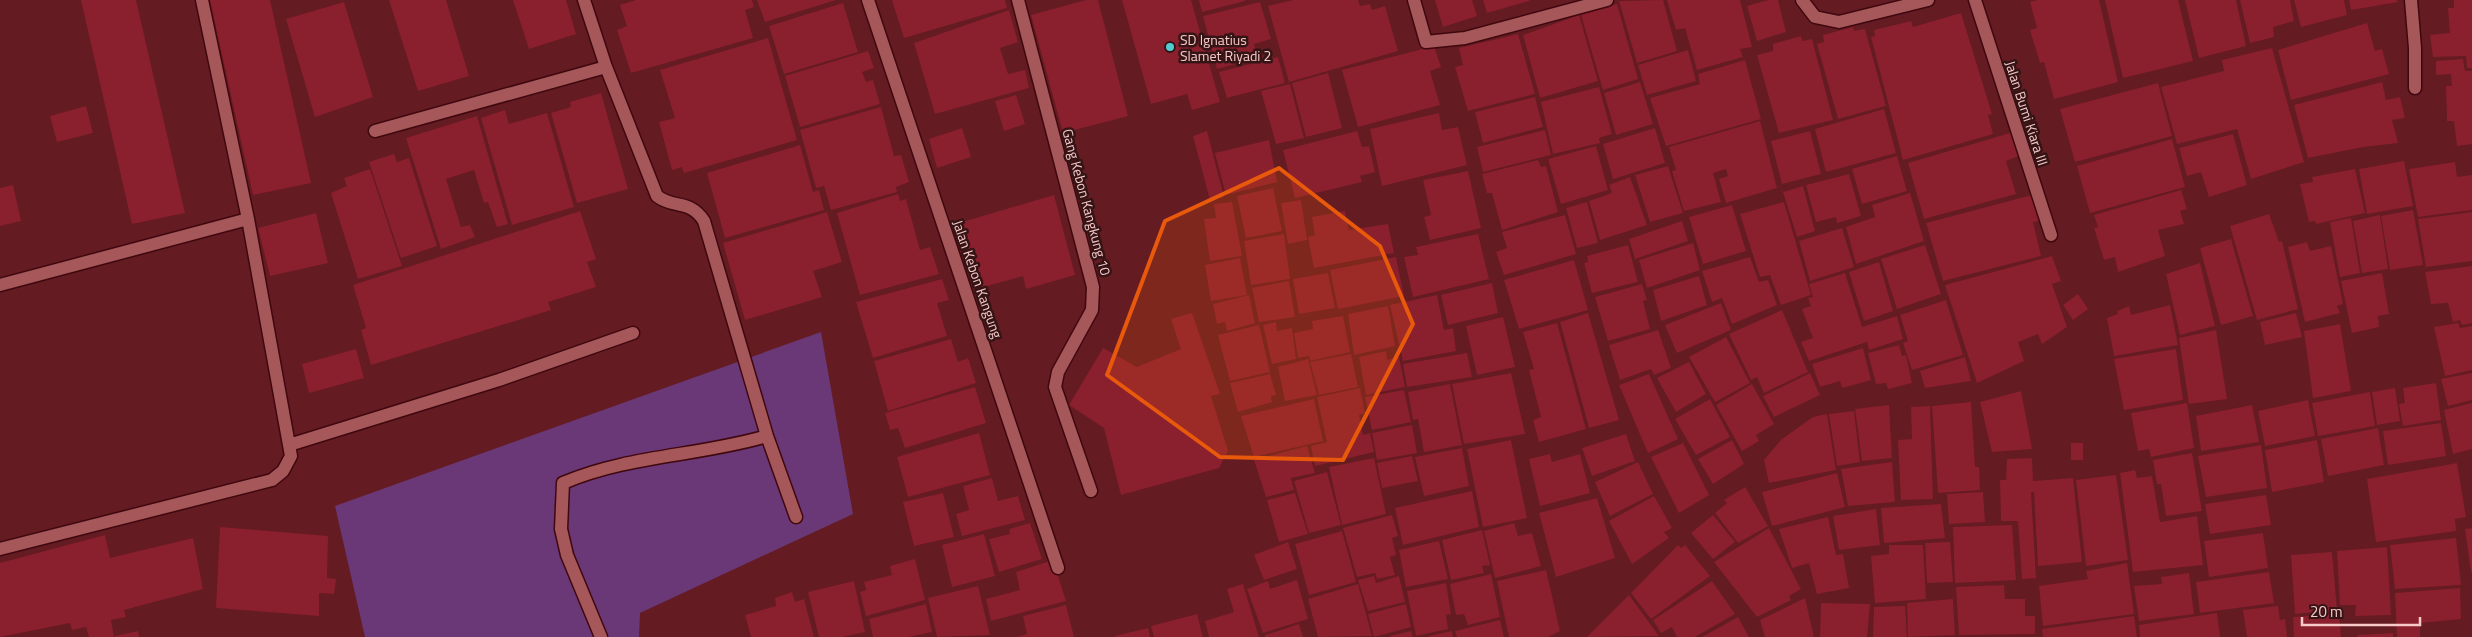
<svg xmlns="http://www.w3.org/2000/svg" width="2472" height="637" font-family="'Titillium Web',sans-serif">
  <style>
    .green { fill: #6a3877 }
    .building { fill: #8a1f2d }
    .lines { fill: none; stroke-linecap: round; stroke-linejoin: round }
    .street-casing { stroke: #3f080f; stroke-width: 15 }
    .street { stroke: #a65759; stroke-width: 12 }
    .marked { fill: #e8590c; fill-opacity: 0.2; stroke: #e8590c; stroke-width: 4; stroke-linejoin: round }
    .poi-dot { fill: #51ccd1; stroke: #351416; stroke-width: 2 }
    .labels { text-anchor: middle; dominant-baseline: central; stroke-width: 5; stroke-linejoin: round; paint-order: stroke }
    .poi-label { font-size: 14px; fill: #f7c9c9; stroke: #351416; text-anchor: start }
    .street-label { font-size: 14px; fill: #f7c9c9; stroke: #351416 }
  </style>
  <rect width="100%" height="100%" fill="#641b22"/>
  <path class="green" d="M821,332L853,514L640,613L639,637H365L335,506Z"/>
  <path class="building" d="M81,0H136L185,213L132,224Z
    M210,0H270L311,183L253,195Z
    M389,0H446L469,76L418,91Z
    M513,0H566L576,34L529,49Z
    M636,0H752L754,7L745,10L753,38L631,73L617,30L627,26L620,5Z
    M757,0H836L765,22Z
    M892,0H1005L1007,8L904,38Z
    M1086,0H1098L1128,116L1063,133L1031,15Z
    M1122,0H1191L1220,102L1192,110L1187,94L1151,104Z
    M1199,0H1245V1L1202,12Z
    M1293,0H1358L1360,6L1370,4L1372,10L1385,6L1398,51L1289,82L1268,6Z
    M1435,0H1472L1477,16L1443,27Z
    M1483,0H1529V1L1487,13Z
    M1663,0L1677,51L1637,63L1619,1Z
    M1667,0H1740L1752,47L1740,49L1743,57L1697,70L1685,28L1676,30Z
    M1768,0H1778L1786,32L1757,41L1747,6Z
    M2037,0H2099L2118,82L2054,99L2044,62L2040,63L2030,30L2037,28L2030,2Z
    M2105,0H2178L2193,61L2123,78Z
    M2185,0H2236L2246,46L2199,58Z
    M2240,0H2290L2294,21L2273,27L2274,37L2250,43Z
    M2294,0H2344L2347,15L2301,27Z
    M2349,0H2397L2398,2L2351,10Z
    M2454,0H2472V68H2467L2466,56L2433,57L2430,35L2450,33L2448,8H2454Z
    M344,2L373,97L315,117L286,19Z
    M1260,2L1271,39L1254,44L1258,58L1217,69L1203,16Z
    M843,3L858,52L784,74L769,26Z
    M1617,4L1638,79L1603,90L1581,15Z
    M1009,10L1018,42L1000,48L1008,74L1025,70L1029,88L935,114L914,43Z
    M1961,13L1992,114L1988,115L1993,134L1903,160L1871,37L1875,36L1874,30L1911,21L1913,27Z
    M1579,15L1598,81L1540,98L1523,35Z
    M2367,23L2375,51L2382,49L2389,74L2291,100L2278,50Z
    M1853,27L1854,31L1865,29L1886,106L1838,119L1817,44L1824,42L1823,35Z
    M1518,34L1535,94L1468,111L1455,67L1463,65L1459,48Z
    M1801,36L1802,41L1812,39L1833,120L1779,133L1757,55L1773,51V44Z
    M768,38L797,140L684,173L682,167L672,170L659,122L675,118L660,70Z
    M1434,46L1441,67L1430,71L1440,105L1358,127L1342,70Z
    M2272,48L2304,162L2251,179L2237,129L2177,144L2161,87L2224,71L2222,60Z
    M1688,50L1696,81L1647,95L1638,65Z
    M868,51L874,68L862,72L866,82L873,80L880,104L800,127L785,76Z
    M1278,57L1285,83L1227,98L1219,72Z
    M2463,59L2465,71H2472V144L2457,146L2454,121H2447L2446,86H2452L2451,74L2436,75V61Z
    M1745,60L1761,119L1666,146L1650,98L1700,84L1698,74Z
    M1328,73L1342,128L1306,137L1292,83Z
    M1640,82L1653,124L1616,135L1604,93Z
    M2382,82L2386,100L2400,97L2405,118L2392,120L2398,143L2363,147L2308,158L2294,105Z
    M2158,83L2172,136L2075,162L2060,109Z
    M1290,84L1304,138L1276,144L1261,91Z
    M1599,87L1612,134L1599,138L1600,143L1553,154L1541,102Z
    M601,93L628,189L577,203L551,113L571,107L570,102Z
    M1016,95L1025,124L1004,131L995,101Z
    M1535,97L1543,127L1483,143L1475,112Z
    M86,106L93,133L57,142L50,116Z
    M881,107L894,156L901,155L909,182L896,187L897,192L831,210L824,186L816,188L800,130Z
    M1884,109L1896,153L1826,172L1815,129Z
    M505,110L509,124L547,113L574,207L512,225L481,118Z
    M1439,113L1442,130L1458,127L1467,165L1382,186L1370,129Z
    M477,116L508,224L497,227L488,202L484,203L474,170L446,179L461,227L470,225L475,237L441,249L406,138Z
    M1760,121L1777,188L1726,203L1719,179L1728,176L1726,169L1713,173L1721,202L1684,211L1672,171L1676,170L1669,147Z
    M962,128L971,157L937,168L929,139Z
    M1655,128L1665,163L1613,179L1603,144Z
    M1545,130L1551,155L1483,172L1477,147Z
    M1207,131L1224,197L1210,200L1193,136Z
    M1357,131L1362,147L1369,146L1375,172L1360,176L1362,182L1295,198L1283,150Z
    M1810,131L1821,174L1782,184L1771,141Z
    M2010,133L2019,156L2006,161L2016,194L1924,219L1908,163Z
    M2233,134L2247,185L2209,197L2201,172L2187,176L2179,148Z
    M2172,139L2185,187L2090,213L2077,166Z
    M1269,140L1277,182L1226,195L1215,153Z
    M800,145L813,192L819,190L824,210L725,238L707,173Z
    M1596,146L1608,190L1561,204L1548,159Z
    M394,154L397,162L409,158L437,246L401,258L369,162Z
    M1897,156L1907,191L1862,204L1852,169Z
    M1538,160L1541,167L1546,166L1558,212L1502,230L1492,193H1487L1482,174Z
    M2404,161L2413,206L2367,214L2359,169Z
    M2455,162L2457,177L2472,175V210L2418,217L2409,169Z
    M1668,166L1683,213L1650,222L1635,175Z
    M370,169L402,266L358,279L331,193L347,186L344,178Z
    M2355,169L2365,213L2316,224L2315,221L2309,222L2300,184L2313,182L2312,177Z
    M1468,171L1481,228L1430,240L1424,217L1431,215L1423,180Z
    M1849,174L1861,216L1837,223L1836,217L1816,222L1806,185Z
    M1630,177L1647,225L1600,240L1589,201L1612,193L1609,185Z
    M13,185L21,221L0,226V188Z
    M1803,186L1815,231L1797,237L1783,192Z
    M1273,188L1282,231L1246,238L1237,196Z
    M2181,190L2187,209L2180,211L2184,224L2158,230L2165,256L2118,272L2115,257L2104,260L2094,228L2098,227L2094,215Z
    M1910,193L1924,241L1856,264L1846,227L1875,217L1872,205Z
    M898,194L900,201L906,199L920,250L930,247L939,274L860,295L837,213Z
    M1054,195L1075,275L1026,289L1023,276L980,288L959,223Z
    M2032,195L2039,221L2033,222L2041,256L1943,281L1926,223Z
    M1301,200L1307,240L1288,244L1281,203Z
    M1232,202L1242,256L1210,261L1204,219L1216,218L1214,204Z
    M1587,202L1598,243L1577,248L1566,208Z
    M1784,202L1811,295L1781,305L1770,275L1760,277L1740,214Z
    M1732,205L1746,251L1703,264L1689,217Z
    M2413,210L2423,265L2390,270L2381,216Z
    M580,211L596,259L587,262L596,287L548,302L551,310L371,365L361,330L366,328L353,285Z
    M1345,211L1349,230L1388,224L1394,253L1314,268L1308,237L1315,235L1312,217Z
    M827,212L842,262L813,271L822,297L745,320L723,243Z
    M2472,212V261L2426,267L2418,219Z
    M316,213L328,263L270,276L258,228Z
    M2269,214L2279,242L2282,241L2298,309L2257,320L2230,226Z
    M1565,215L1576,254L1504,275L1496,252L1507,248L1502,232Z
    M2380,215L2388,269L2362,273L2353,221Z
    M2351,218L2360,273L2340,277L2330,222Z
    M1682,221L1688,241L1635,259L1629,239Z
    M1842,228L1854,267L1810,281L1799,241Z
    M1284,234L1290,279L1251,285L1244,241Z
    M1478,234L1489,279L1413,297L1404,257L1418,255L1416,247Z
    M2231,239L2253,316L2221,325L2200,248Z
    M2307,242L2310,251L2331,246L2343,304L2337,306L2340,313L2305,322L2288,247Z
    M1693,243L1700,270L1647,288L1639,260Z
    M1628,245L1638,282L1592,293L1584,263L1588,262L1587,256Z
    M1925,245L1941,294L1897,309L1881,259Z
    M2052,256L2061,281L2052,284L2067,327L2042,344L2038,334L2018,342L2024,361L1977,383L1945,285Z
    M1396,257L1404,296L1338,309L1330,270Z
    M1750,257L1759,282L1768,280L1777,305L1732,324L1722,298L1712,302L1702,271Z
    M1240,258L1247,295L1211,301L1205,265Z
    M1574,260L1588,310L1519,329L1504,280Z
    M1879,262L1893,311L1864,321L1849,272Z
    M2200,263L2215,326L2180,335L2166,274Z
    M2472,266V323L2462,325L2460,320L2453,322L2448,303L2431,304L2425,272Z
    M1328,273L1335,308L1299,314L1293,279Z
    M1845,273L1862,327L1897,316L1903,339L1869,350L1867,342L1809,361L1801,342L1813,338L1802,309L1811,306L1808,298L1813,297L1809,284Z
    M2382,273L2389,314L2378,316L2379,327L2352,333L2341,281Z
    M1699,276L1707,305L1661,321L1653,290Z
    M942,279L949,300L937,303L947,336L873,358L856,302Z
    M1289,281L1295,317L1259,322L1252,288Z
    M1492,283L1498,313L1448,325L1441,295Z
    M1642,284L1647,300L1643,301L1650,329L1608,341L1595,297Z
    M2078,294L2088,309L2073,320L2063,305Z
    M1249,295L1255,323L1227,331L1225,322L1217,324L1213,304Z
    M1437,295L1444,330L1453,328L1456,351L1403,361L1390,305Z
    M1946,300L1963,355L1912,370L1903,343L1908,341L1900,315Z
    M1721,303L1731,330L1677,353L1665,325Z
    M2170,305L2178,345L2114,356L2107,318L2118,314L2117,311L2129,306L2131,315Z
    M1388,306L1395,346L1354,355L1348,314Z
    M1782,310L1808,372L1764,393L1757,377L1751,380L1729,334Z
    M1192,313L1220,394L1211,396L1228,451L1219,468L1121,495L1104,428L1069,405L1103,348L1137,367L1181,349L1171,319Z
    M1588,313L1619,420L1589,428L1560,322Z
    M2296,313L2302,337L2265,345L2260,322Z
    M1343,316L1350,352L1310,361L1309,356L1298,358L1294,333L1313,329L1312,321Z
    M1503,317L1515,367L1477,375L1466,326Z
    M1276,322L1277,331L1292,328L1296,359L1272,364L1263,325Z
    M1557,323L1586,429L1539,442L1533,420L1541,417L1529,370L1534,369L1523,332Z
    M2458,323L2460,328L2472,326V370L2445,376L2434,327Z
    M2340,324L2351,391L2313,398L2304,331Z
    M1259,325L1270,372L1230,381L1218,335Z
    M1658,330L1671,368L1654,375L1651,369L1620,380L1609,345Z
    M2216,330L2227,399L2189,404L2179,338Z
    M1726,337L1750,383L1715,402L1689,357Z
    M951,339L958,362L968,358L976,383L888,411L874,361Z
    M1899,345L1902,356L1906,355L1912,383L1888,389L1886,383L1876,384L1868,353Z
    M1863,348L1871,380L1842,388L1840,381L1820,387L1812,364Z
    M356,349L364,378L309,393L302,364Z
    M2176,349L2183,400L2124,410L2114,359Z
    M1386,351L1387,360L1399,357L1405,387L1366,395L1359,357Z
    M1467,353L1472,377L1407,387L1403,364Z
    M1351,354L1358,387L1319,395L1310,362Z
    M1965,357L1971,381L1925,388L1920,371Z
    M1308,359L1317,395L1285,401L1278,367Z
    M1689,362L1706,394L1676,412L1657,378Z
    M1511,373L1525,434L1464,444L1452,384Z
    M1810,373L1820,395L1774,417L1763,396Z
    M2472,373V400L2448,406L2441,379Z
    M1270,374L1276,395L1271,396L1272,402L1238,412L1230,383Z
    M1649,374L1678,439L1648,453L1619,385Z
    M2436,383L2441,420L2403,426L2399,404L2405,403L2403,388Z
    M1450,384L1462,445L1424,452L1418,419L1413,420L1408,392Z
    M1752,384L1774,424L1756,435L1759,441L1742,451L1716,405Z
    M975,387L986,423L905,448L898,428L890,430L885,413Z
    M1360,388L1365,413L1359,415L1363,435L1370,433L1374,452L1315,466L1311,446L1327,442L1317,397Z
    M2395,388L2400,421L2377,425L2372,392Z
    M1404,390L1411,422L1372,430L1365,397Z
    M2021,391L2032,449L1992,452L1980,402Z
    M2370,392L2375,426L2318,436L2312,403Z
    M1314,399L1323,441L1254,457L1241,416Z
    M1710,399L1730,437L1696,455L1675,419Z
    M2308,400L2315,436L2265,446L2258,411Z
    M1971,402L1975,467H1979L1980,490L1938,493L1932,406Z
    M2187,403L2194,448L2151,457L2149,449L2138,451L2131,413Z
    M2472,403V449L2453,454L2444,410Z
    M1889,405L1892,458L1862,461L1855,409Z
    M2252,405L2259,442L2201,451L2196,416Z
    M1930,406L1933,499L1901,500L1898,440L1912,439L1911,407Z
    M1854,411L1860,462L1837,466L1829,414Z
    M1827,414L1836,470L1769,483L1764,460L1782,439L1813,417Z
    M2441,423L2446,456L2388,465L2383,431Z
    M1412,425L1417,453L1377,460L1372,433Z
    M2378,428L2384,465L2328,476L2321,439Z
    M979,433L990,475L908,497L897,457Z
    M1626,434L1635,461L1592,476L1582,448Z
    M1511,440L1527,518L1483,527L1467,449Z
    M1732,440L1744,464L1713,484L1698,459Z
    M2317,440L2324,482L2272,492L2265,450Z
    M1683,443L1709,495L1679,513L1651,457Z
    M2071,443H2083V460H2071Z
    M2261,445L2267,488L2206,497L2198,456Z
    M1307,446L1315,473L1291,478L1294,490L1266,497L1254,460Z
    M1462,448L1469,486L1424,496L1415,457Z
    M2192,453L2202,511L2166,516L2161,484H2157L2153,460Z
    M1550,454L1552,462L1580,454L1590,493L1540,506L1529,459Z
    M1412,456L1418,481L1382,488L1377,463Z
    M1374,458L1386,514L1342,525L1329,467Z
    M2032,458L2033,481L2073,478L2082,562L2038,566L2034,492H2031L2036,578L2022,579L2018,521H2001L2000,480H2006L2007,459Z
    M1638,462L1653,494L1610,516L1595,482Z
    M1892,462L1895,502L1848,506L1841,469Z
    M2457,463L2466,517L2455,519L2456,531L2376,542L2367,479Z
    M2135,470L2137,478L2152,476L2160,522L2197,516L2203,565L2133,572L2120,473Z
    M1327,472L1341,525L1309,533L1294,481Z
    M1837,473L1845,507L1772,526L1762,492Z
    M2116,475L2128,560L2086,566L2076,480Z
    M992,478L998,501L1018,496L1025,520L962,536L956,514L969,510L963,486Z
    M1745,487L1768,526L1738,543L1715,513L1727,503L1724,500Z
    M1472,491L1479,527L1403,545L1395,508Z
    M1983,492L1985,522L1949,524L1947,494Z
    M943,493L954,537L914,546L903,502Z
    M1295,493L1308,534L1279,542L1267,500Z
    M2266,495L2271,525L2210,534L2205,504Z
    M1654,496L1672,528L1664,532L1669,538L1632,564L1609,521Z
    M1597,498L1615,558L1556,577L1539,513Z
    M1941,504L1945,538L1884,543L1881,508Z
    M1876,509L1880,545L1839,550L1833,516Z
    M1392,515L1398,536L1392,538L1396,555L1390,557L1395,575L1377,579L1375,573L1357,577L1343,528Z
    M1713,515L1735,542L1713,559L1691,533Z
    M1828,517L1836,555L1843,554L1849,588L1817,594L1809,563L1792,568L1779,529Z
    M1030,523L1042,559L999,572L989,539L1010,534L1009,529Z
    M1514,523L1518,536L1532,533L1541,566L1495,578L1484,531Z
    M2012,525L2016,580L1955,583L1953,527Z
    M220,527L328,536L327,578L336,579L334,594L319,593V616L216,608Z
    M1769,528L1801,589L1789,596L1791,600L1757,617L1714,562Z
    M2472,528V572H2471L2465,529Z
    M1482,530L1490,565L1482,566L1484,573L1451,580L1442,540Z
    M1342,531L1356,582L1309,595L1295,544Z
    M2263,533L2268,568L2209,577L2204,541Z
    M984,534L995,576L952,587L942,545Z
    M105,535L110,558L193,538L203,589L124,610L126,617L111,620L114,637H89L86,627L72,630L70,623L0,637V563Z
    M2456,538L2461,585L2395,589L2390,545Z
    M1439,541L1448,579L1406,587L1399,550Z
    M1288,542L1297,569L1264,580L1254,555Z
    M1950,542L1953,582L1927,583L1925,543Z
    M1678,545L1681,548L1685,545L1710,576L1651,619L1631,593Z
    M1889,545H1923L1926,599L1875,603L1871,556L1889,554Z
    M2387,547L2391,615L2355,616L2356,605H2340L2337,551Z
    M2332,552L2337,610L2295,614L2291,555Z
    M915,559L925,600L866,616L860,592L866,590L864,582L892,575L890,566Z
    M1053,560L1066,601L991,621L986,599L1020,590L1016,572Z
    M2127,563L2134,614L2043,626L2039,586L2088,579L2086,571Z
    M1546,570L1560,631L1548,637H1509L1497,581Z
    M2269,572L2274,603L2200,613L2196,582Z
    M2189,573L2194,614L2139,621L2134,586L2162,584L2161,577Z
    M1491,574L1500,617L1468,625L1464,614L1456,615L1450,584Z
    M1374,576L1376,583L1399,576L1405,602L1368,611L1358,580Z
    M1297,580L1308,619L1263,633L1247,589L1268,581L1270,589Z
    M854,581L865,632L843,637H819L808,592Z
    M1712,581L1735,614L1695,637H1677L1672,627L1661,633L1653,620Z
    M1446,583L1451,614L1446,615L1448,629L1416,636L1407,591Z
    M1243,584L1259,637H1209L1205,621L1234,612L1227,589Z
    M1358,584L1372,636L1318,637L1308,599Z
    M2004,585L2005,599H2025V616H2035V634L1959,635L1956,587Z
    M978,586L990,635L937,637L928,598Z
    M2460,588L2461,619L2420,623V637H2397L2395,593Z
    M792,592L795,602L804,599L814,637H751L745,615L776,606L775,598Z
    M1629,595L1659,636L1587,637Z
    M1805,598L1814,637H1765L1760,620Z
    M1953,599L1955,635L1908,637L1907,603Z
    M1821,603L1870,604L1867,637H1820Z
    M926,604L932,632L909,637H873L869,619Z
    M1406,604L1411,627L1374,637L1368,614Z
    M1066,605L1074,637H1017L1027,634L1023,616Z
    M1905,606L1907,637H1873L1874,607Z
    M2278,606L2280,620L2285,619L2287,637H2247L2243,610Z
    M2217,613L2220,637H2140L2139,625Z
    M1197,614L1203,637H1154L1151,626Z
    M2339,614L2341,637H2294L2293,617Z
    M2134,616L2137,637H2043L2042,629Z
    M1738,617L1749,637H1702Z
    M1500,620L1504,637H1457L1455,631Z
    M1299,624L1303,637H1265V635Z
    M1148,628L1150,637H1115V636Z
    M138,631L139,637H115V636Z
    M1411,631L1413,637H1390V636Z
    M1452,631L1453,637H1429V636Z
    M2393,633V637H2358L2357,635Z"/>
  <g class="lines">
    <g class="street-casing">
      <path id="street" d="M584,0L606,67L657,196C673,209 690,199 704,221L767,436L796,517
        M868,0L1058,568
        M1018,0L1093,287L1092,310L1058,372L1055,387L1091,491
        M1414,0L1426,42L1465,38L1607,0
        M1802,0L1815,17L1839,22L1928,0
        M1975,0L2051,235
        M2411,0L2415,48V88
        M375,131L606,67
        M0,285L248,219
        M289,445L499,380L633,333
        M0,549L272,480L283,471L291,456L248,219L202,0
        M601,637L567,555L561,529L563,483C628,455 700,456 767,436"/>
    </g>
    <use href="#street" class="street"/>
  </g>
  <path class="marked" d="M1279,168L1380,246L1413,324L1343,460L1220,457L1107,375L1165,221Z"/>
  <circle class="poi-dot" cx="1170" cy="47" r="5"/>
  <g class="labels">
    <g class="poi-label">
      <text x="1180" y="39">SD Ignatius<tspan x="1180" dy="16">Slamet Riyadi 2</tspan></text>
    </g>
    <g class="street-label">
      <text transform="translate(2027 113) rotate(72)">Jalan Bumi Kiara III</text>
      <text transform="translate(1087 202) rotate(75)">Gang Kebon Kangkung 10</text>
      <text transform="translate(978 279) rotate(71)">Jalan Kebon Kangung</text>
    </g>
  </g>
  <path d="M2302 617v8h118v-8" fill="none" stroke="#f7c9c9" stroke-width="2.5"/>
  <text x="2310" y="617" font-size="15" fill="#f7c9c9" stroke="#351416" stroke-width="4" paint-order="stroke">20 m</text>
</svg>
